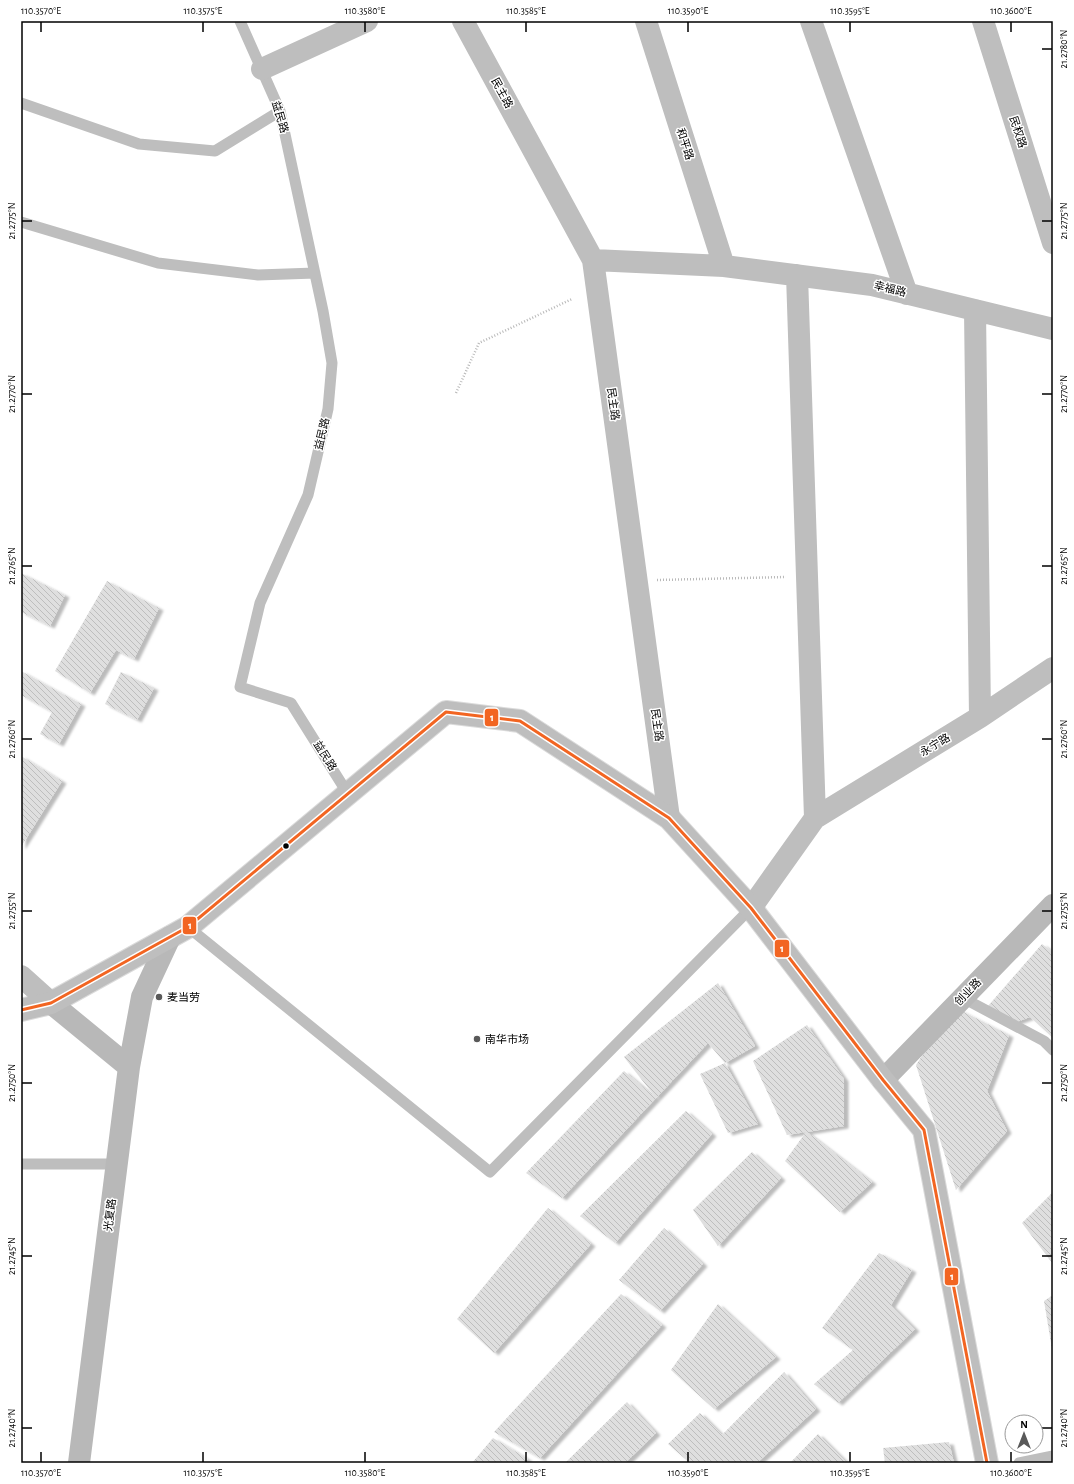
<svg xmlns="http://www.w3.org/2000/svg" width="1074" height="1484" font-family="'Alegreya Sans','Noto Sans SC',sans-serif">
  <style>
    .building { fill: url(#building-back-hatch); filter: url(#shadow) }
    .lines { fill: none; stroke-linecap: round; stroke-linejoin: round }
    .primary-casing { stroke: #dbdbdb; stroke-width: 24 }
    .path { stroke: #b9b9b9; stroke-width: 2.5; stroke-dasharray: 1 2; stroke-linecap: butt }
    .lane { stroke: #bebebe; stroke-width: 11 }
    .street { stroke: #bebebe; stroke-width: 22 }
    .secondary { stroke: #b8b8b8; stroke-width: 22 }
    .primary { stroke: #bebebe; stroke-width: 22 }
    .bus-1-casing { stroke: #fff; stroke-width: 6 }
    .bus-1 { stroke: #f26522; stroke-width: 3 }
    .ticks { fill: none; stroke: #000; stroke-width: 1.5 }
    .bus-dot { fill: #000; stroke: #fff; stroke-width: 1.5 }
    .poi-dot { fill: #595959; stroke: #fff; stroke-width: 1.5 }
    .labels { text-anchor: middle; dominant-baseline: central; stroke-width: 3; stroke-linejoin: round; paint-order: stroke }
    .street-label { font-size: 11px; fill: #000; stroke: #fff }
    .poi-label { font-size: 11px; fill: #000; stroke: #fff; text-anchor: start }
    .line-badge { stroke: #fff; stroke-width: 1.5 }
    .badge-label { font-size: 11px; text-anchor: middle; font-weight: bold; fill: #fff }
    .neatline { fill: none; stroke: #000; stroke-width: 1.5 }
    .ticks-label { font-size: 10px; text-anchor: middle; fill: #000 }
  </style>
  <defs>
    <pattern id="building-back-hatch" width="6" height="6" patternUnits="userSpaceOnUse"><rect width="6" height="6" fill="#dfdfdf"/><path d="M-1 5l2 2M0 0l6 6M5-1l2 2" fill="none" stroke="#bebebe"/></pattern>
    <filter id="shadow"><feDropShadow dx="4.5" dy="2.5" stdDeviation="1" flood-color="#0004"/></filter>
  </defs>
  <rect width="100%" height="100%" fill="#fff"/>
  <path class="building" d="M21,573L65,595L50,626L21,612Z
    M107,581L159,608L134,659L116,650L90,693L55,671Z
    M21,671L81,704L59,744L40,734L52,712L21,695Z
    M121,672L154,688L137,720L105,704Z
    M21,756L62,781L21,847Z
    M1042,944L1053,952V1038L1030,1017L1014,1023L988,1006Z
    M718,983L755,1046L725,1063L708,1043L656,1098L624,1057Z
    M954,1007L1009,1035L987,1091L1007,1131L956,1190L916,1065Z
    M807,1025L844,1079V1126L807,1132L872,1182L840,1212L785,1161L806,1132L787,1135L753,1061Z
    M725,1063L758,1124L728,1133L700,1074Z
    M624,1071L656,1098L562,1198L526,1173Z
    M686,1111L712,1134L615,1243L580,1216Z
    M752,1152L781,1178L718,1246L693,1210Z
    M1053,1192V1264L1022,1223Z
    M548,1208L591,1244L494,1353L457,1319Z
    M664,1228L703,1264L660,1311L619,1280Z
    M879,1253L912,1270L891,1305L915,1329L838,1403L814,1384L853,1350L822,1328Z
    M621,1294L662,1325L540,1458L494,1432Z
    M1053,1295V1349H1052L1044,1301Z
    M718,1304L776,1357L714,1409L671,1370Z
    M784,1372L816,1409L757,1463H690L668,1444L700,1413L722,1435Z
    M627,1402L656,1433L625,1463H565Z
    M818,1434L847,1463H790Z
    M493,1438L528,1459L524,1463H472Z
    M949,1442L954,1463H885L883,1448Z"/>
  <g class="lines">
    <g class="primary-casing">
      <path id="primary" d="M21,1010L51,1003L188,927L446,712L520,721L669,818L751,908L883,1080L924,1130L987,1463"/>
    </g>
    <path class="path" d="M456,393L479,343L572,299
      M657,580L786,577"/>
    <path class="lane" d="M240,21L280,111L323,311L332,363L328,409L308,495L260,603L240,687L291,703L348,794
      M21,103L139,144L215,151L280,111
      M21,222L158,263L258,275L315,273
      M188,927L490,1172L751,908
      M963,998L1044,1041L1053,1050
      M21,1164H116
      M1019,1463L1053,1456"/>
    <path class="street" d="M463,21L593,260L669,818
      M646,21L724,266
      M811,21L907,294
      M983,21L1053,243
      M262,69L367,21
      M593,260L724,266L872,285L1053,329
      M975,310L980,717
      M815,818L980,717L1053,668
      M751,908L815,818L797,275
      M21,976L51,1003"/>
    <path class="secondary" d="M51,1003L129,1067L79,1463
      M129,1067L142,997L170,937
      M883,1080L1053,905"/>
    <use href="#primary" class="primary"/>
    <g class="bus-1-casing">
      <path id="bus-1" d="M21,1010L51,1003L188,927L446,712L520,721L669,818L751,908L883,1080L924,1130L987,1463"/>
    </g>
    <use href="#bus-1" class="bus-1"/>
  </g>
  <path class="ticks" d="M41,22V32M203,22V32M365,22V32M526,22V32M688,22V32M850,22V32M1011,22V32M1042,49H1052M22,221H32M1042,221H1052M22,394H32M1042,394H1052M22,566H32M1042,566H1052M22,739H32M1042,739H1052M22,911H32M1042,911H1052M22,1083H32M1042,1083H1052M22,1256H32M1042,1256H1052M22,1428H32M1042,1428H1052M41,1452V1462M203,1452V1462M365,1452V1462M526,1452V1462M688,1452V1462M850,1452V1462M1011,1452V1462"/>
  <circle class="bus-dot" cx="286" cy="846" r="3.5"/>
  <g class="poi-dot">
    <circle cx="159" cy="997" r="4"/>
    <circle cx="477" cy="1039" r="4"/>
  </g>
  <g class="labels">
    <g class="street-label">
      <text transform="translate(502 93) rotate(61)">民主路</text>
      <text transform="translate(280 117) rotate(74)">益民路</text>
      <text transform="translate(1018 132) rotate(72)">民权路</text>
      <text transform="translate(685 144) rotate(72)">和平路</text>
      <text transform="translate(890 289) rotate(14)">幸福路</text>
      <text transform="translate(613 404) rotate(82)">民主路</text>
      <text transform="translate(322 434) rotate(-77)">益民路</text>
      <text transform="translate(657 725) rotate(82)">民主路</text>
      <text transform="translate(935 745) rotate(-31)">永宁路</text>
      <text transform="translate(325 756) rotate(58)">益民路</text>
      <text transform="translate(968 992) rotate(-46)">创业路</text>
      <text transform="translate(110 1215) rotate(-83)">光复路</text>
    </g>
    <g class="poi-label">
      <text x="167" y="997">麦当劳</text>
      <text x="485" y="1039">南华市场</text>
    </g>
  </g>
  <g class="line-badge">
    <rect x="484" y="708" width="15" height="19" rx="4" fill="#f26522"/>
    <rect x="182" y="916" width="15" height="19" rx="4" fill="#f26522"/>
    <rect x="774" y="939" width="16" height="19" rx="4" fill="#f26522"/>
    <rect x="944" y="1267" width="15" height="19" rx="4" fill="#f26522"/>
  </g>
  <g class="badge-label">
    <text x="492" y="721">1</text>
    <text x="190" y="929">1</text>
    <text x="782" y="952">1</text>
    <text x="952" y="1280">1</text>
  </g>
  <rect width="1074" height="1484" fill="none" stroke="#ffffff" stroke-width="44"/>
  <g transform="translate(1024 1434)"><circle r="19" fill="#ffffff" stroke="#999999"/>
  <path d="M0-3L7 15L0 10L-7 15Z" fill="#595959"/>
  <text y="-6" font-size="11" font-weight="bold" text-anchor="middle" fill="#000000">N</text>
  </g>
  <rect x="22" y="22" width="1030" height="1440" class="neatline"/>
  <g class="ticks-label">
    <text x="41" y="14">110.3570°E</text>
    <text x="203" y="14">110.3575°E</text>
    <text x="365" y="14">110.3580°E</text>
    <text x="526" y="14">110.3585°E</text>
    <text x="688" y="14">110.3590°E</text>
    <text x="850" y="14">110.3595°E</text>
    <text x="1011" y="14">110.3600°E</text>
    <text transform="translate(1063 49) rotate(-90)" y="4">21.2780°N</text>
    <text transform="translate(11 221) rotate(-90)" y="4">21.2775°N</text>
    <text transform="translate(1063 221) rotate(-90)" y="4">21.2775°N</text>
    <text transform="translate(11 394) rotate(-90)" y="4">21.2770°N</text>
    <text transform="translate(1063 394) rotate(-90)" y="4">21.2770°N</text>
    <text transform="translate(11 566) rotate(-90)" y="4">21.2765°N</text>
    <text transform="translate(1063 566) rotate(-90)" y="4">21.2765°N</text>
    <text transform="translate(11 739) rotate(-90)" y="4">21.2760°N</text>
    <text transform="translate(1063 739) rotate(-90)" y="4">21.2760°N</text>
    <text transform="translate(11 911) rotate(-90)" y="4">21.2755°N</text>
    <text transform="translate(1063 911) rotate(-90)" y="4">21.2755°N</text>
    <text transform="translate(11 1083) rotate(-90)" y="4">21.2750°N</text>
    <text transform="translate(1063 1083) rotate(-90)" y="4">21.2750°N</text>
    <text transform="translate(11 1256) rotate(-90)" y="4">21.2745°N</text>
    <text transform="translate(1063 1256) rotate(-90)" y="4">21.2745°N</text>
    <text transform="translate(11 1428) rotate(-90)" y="4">21.2740°N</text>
    <text transform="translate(1063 1428) rotate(-90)" y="4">21.2740°N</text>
    <text x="41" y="1476">110.3570°E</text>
    <text x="203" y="1476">110.3575°E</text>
    <text x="365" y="1476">110.3580°E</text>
    <text x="526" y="1476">110.3585°E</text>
    <text x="688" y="1476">110.3590°E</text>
    <text x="850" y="1476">110.3595°E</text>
    <text x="1011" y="1476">110.3600°E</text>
  </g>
</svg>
